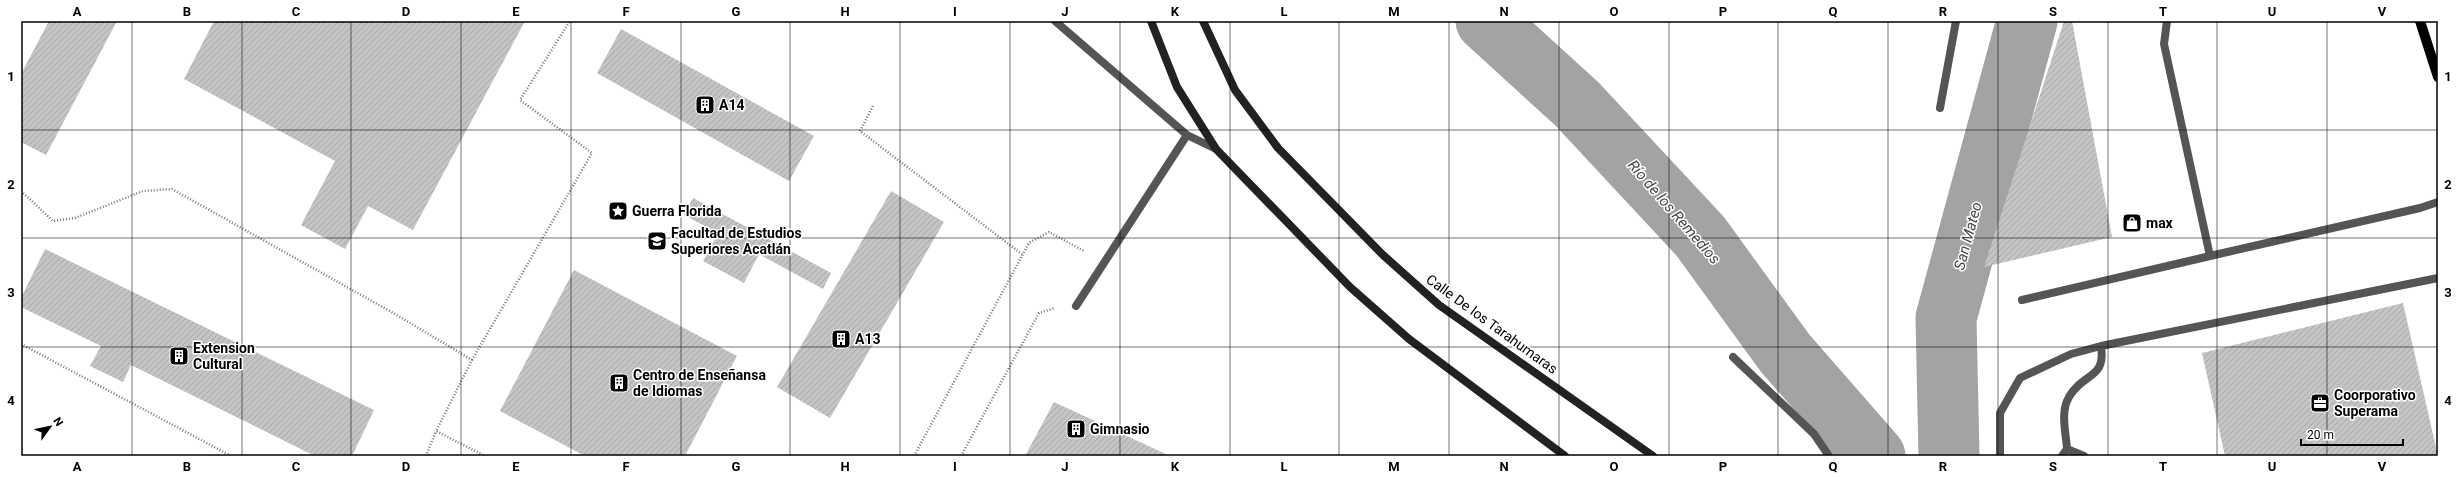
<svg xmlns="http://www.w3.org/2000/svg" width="2459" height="477" font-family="Roboto,sans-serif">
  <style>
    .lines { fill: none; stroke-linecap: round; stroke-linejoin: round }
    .river { stroke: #a3a3a3; stroke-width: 61 }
    .building { fill: url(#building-hatch) }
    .path { stroke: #777; stroke-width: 2.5; stroke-dasharray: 1 2; stroke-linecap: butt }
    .service { stroke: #555; stroke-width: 8 }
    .minor { stroke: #555; stroke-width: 8 }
    .secondary { stroke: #222; stroke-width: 8 }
    .primary { stroke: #000; stroke-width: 10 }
    .grid { fill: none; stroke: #000; stroke-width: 1; stroke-opacity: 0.55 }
    .labels { text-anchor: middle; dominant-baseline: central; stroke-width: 3; stroke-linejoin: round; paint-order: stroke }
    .poi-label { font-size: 14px; font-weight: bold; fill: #000; stroke: #fff; text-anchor: start }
    .street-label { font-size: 14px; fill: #000; stroke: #fff }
    .water-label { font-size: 15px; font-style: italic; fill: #444; stroke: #fff }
    .neatline { fill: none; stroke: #000; stroke-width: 1.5 }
    .grid-label { font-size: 13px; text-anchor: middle; font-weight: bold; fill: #000 }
  </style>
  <defs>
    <pattern id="building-hatch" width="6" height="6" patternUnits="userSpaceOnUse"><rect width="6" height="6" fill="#c4c4c4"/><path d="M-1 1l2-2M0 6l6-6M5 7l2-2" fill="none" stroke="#a7a7a7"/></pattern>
  </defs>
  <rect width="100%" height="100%" fill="#fff"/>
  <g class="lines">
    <path class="river" d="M1486,21L1577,104L1700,236L1785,353L1875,456
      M1949,456L1946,318L2027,21"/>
  </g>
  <path class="building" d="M49,21H117L46,155L21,142V74Z
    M214,21H525L413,230L368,206L345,249L301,225L335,161L184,79Z
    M2064,21H2072L2112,237L1984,267Z
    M621,29L814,136L789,181L597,73Z
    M891,191L944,222L830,418L777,387Z
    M693,198L831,273L823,289L759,254L744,283L703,261L718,233L684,215Z
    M45,249L374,410L352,456H315L131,365L123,382L90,366L101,346L21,307V298Z
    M574,270L737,356L685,456H585L500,411Z
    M2403,303L2438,456H2225L2202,353Z
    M1054,402L1170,456H1025Z"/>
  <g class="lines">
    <path class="path" d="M873,106L860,131L1023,255
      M21,191L53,221L75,218L143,191L172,189L395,314L472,360L436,431L485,456
      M21,344L231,456
      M472,360L592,153L520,100L570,21
      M426,456L436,431
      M914,456L1029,243L1049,232L1084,251
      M961,456L1039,313L1055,308"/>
    <path class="service" d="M1055,21L1187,135L1216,149
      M2167,21L2164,44L2210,256L2420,208L2438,202
      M2022,300L2210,256
      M1076,306L1187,135
      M1733,357L1814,434L1829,456
      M2067,449L2084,456
      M2000,456V413L2020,378L2071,354L2101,346L2438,278
      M2062,456L2067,449C2066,433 2060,412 2069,397C2083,372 2106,380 2101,346"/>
    <path class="minor" d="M1940,108L1956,21"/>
    <path class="secondary" d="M1151,21L1177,87L1216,149L1350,287L1409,339L1565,456
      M1203,21L1235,90L1278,148L1383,255L1439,305L1653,456"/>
    <path class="primary" d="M2420,21L2438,77"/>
  </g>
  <path class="grid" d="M132,21V456M242,21V456M351,21V456M461,21V456M571,21V456M681,21V456M790,21V456M900,21V456M1010,21V456M1120,21V456M1230,21V456M1339,21V456M1449,21V456M1559,21V456M1669,21V456M1778,21V456M1888,21V456M1998,21V456M2108,21V456M2217,21V456M2327,21V456M21,130H2438M21,238H2438M21,347H2438"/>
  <defs>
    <g id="building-square" transform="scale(1)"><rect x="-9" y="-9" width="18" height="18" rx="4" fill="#000" stroke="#fff"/><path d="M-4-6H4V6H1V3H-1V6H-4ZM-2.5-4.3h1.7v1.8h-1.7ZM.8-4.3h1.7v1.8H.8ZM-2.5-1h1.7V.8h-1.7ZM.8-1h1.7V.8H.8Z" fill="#fff"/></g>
    <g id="sight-square" transform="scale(1)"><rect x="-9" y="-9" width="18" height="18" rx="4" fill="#000" stroke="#fff"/><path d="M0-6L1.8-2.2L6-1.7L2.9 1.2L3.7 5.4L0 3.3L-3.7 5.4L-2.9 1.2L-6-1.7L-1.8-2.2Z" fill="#fff"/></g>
    <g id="shop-square" transform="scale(1)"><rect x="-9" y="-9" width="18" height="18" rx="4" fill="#000" stroke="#fff"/><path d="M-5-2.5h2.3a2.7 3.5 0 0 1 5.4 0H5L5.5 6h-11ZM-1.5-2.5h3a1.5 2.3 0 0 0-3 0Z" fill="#fff"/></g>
    <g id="university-square" transform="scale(1)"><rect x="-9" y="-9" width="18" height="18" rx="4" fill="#000" stroke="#fff"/><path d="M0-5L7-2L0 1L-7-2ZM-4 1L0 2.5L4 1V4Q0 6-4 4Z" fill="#fff"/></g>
    <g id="office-square" transform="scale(1)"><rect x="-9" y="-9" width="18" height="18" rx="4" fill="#000" stroke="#fff"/><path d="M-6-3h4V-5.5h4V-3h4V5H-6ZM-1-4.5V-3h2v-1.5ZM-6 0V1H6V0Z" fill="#fff"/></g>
  </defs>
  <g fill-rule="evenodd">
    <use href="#building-square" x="705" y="105"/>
    <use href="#sight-square" x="618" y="211"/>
    <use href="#shop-square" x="2132" y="223"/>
    <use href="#university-square" x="657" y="241"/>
    <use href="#building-square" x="841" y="339"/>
    <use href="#building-square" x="179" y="356"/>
    <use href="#building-square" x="619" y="383"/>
    <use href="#office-square" x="2320" y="403"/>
    <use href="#building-square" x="1076" y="429"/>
  </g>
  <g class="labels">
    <g class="poi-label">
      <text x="719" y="105">A14</text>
      <text x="632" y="211">Guerra Florida</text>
      <text x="2146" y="223">max</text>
      <text x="671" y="233">Facultad de Estudios<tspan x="671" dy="16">Superiores Acatlán</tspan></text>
      <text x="855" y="339">A13</text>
      <text x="193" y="348">Extension<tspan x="193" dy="16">Cultural</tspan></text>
      <text x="633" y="375">Centro de Enseñansa<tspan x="633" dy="16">de Idiomas</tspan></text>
      <text x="2334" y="395">Coorporativo<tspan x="2334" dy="16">Superama</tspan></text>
      <text x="1090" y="429">Gimnasio</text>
    </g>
    <g class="street-label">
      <text transform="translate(1492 324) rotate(36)">Calle De los Tarahumaras</text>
    </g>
    <g class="water-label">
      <text transform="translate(1674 212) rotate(49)">Río de los Remedios</text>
      <text transform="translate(1968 236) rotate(-75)">San Mateo</text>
    </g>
  </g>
  <rect width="2459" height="477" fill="none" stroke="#ffffff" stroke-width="44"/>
  <g transform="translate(50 427) rotate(57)" stroke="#ffffff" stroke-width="3" paint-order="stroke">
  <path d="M0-3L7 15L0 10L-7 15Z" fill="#000000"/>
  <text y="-6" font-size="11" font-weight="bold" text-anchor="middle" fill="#000000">N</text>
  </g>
  <path d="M2301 439v6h102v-6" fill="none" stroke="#000000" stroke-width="2"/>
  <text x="2307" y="439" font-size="12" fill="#000000" stroke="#ffffff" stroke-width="3" paint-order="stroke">20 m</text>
  <rect x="22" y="22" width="2415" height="433" class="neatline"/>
  <g class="grid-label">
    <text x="77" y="16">A</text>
    <text x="187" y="16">B</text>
    <text x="296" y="16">C</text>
    <text x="406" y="16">D</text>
    <text x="516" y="16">E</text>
    <text x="626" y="16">F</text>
    <text x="736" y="16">G</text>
    <text x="845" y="16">H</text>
    <text x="955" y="16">I</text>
    <text x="1065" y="16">J</text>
    <text x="1175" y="16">K</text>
    <text x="1284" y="16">L</text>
    <text x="1394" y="16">M</text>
    <text x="1504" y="16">N</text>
    <text x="1614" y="16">O</text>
    <text x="1723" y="16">P</text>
    <text x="1833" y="16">Q</text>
    <text x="1943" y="16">R</text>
    <text x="2053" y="16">S</text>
    <text x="2163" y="16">T</text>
    <text x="2272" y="16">U</text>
    <text x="2382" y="16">V</text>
    <text x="11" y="81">1</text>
    <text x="2448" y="81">1</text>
    <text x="11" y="189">2</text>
    <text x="2448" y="189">2</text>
    <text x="11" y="297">3</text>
    <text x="2448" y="297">3</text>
    <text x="11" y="405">4</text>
    <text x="2448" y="405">4</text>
    <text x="77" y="471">A</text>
    <text x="187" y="471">B</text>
    <text x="296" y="471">C</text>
    <text x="406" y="471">D</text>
    <text x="516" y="471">E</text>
    <text x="626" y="471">F</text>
    <text x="736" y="471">G</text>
    <text x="845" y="471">H</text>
    <text x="955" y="471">I</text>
    <text x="1065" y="471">J</text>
    <text x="1175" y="471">K</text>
    <text x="1284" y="471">L</text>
    <text x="1394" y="471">M</text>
    <text x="1504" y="471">N</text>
    <text x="1614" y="471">O</text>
    <text x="1723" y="471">P</text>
    <text x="1833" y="471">Q</text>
    <text x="1943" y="471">R</text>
    <text x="2053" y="471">S</text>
    <text x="2163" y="471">T</text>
    <text x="2272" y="471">U</text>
    <text x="2382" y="471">V</text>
  </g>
</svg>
